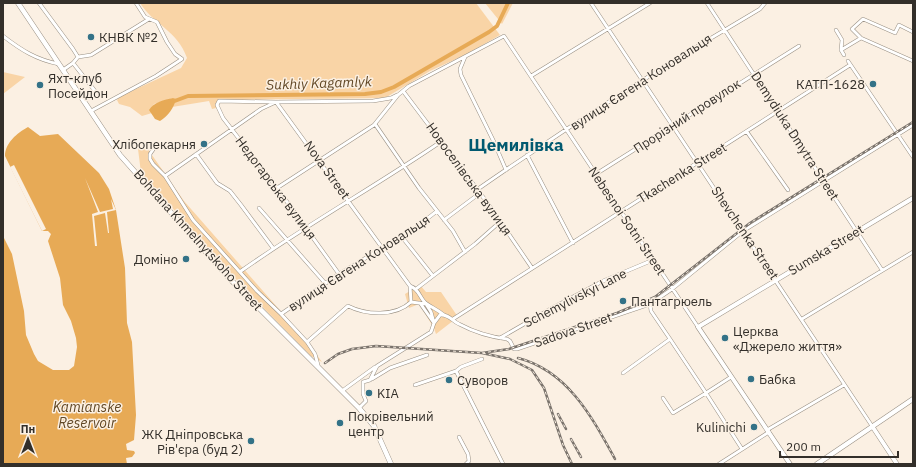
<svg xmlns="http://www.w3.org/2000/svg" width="916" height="467" font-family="'IBM Plex Sans',sans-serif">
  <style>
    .green { fill: #f9d4a6 }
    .water { fill: #e7aa56 }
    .pier { fill: #fbf0e3 }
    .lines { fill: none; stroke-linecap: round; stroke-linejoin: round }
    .canal { stroke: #e7aa56; stroke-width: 4 }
    .minor-casing { stroke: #999084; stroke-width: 4 }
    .tertiary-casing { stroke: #999084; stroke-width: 5 }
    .secondary-casing { stroke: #999084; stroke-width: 5.5 }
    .minor { stroke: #fff; stroke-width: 3 }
    .tertiary { stroke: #fff; stroke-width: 4 }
    .secondary { stroke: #fff; stroke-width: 4.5 }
    .rail-casing { stroke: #7a736c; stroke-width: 2.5 }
    .rail { stroke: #fbf0e3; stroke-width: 1; stroke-dasharray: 3; stroke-linecap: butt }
    .poi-dot { fill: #337287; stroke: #fbf0e3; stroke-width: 1.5 }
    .labels { text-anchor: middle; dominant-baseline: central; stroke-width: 3; stroke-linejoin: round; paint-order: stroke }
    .poi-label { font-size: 13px; fill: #332f2a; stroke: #fbf0e3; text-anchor: start }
    .street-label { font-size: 13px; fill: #332f2a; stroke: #fbf0e3 }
    .water-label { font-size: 14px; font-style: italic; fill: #624826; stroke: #fbf0e3 }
    .district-label { font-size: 17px; font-weight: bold; fill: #025a70; stroke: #fbf0e3 }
  </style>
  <rect width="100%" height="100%" fill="#fbf0e3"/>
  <path class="green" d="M140,3H476L500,35L467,54L430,71L385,98L218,100L216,108L212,109L209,101L172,107L176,100L173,98L154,104L150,110L152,113L142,116L130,107L119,104L117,100L119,97L181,68L187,58C178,31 153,24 140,3Z
    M485,3H513L502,24Z
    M3,72L25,77L3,94Z
    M145,145L184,201L306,340L322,362L311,356L243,287L141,173L138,149Z
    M420,285L426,292H441L458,317L436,334L434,328L419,304L409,308L405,294Z"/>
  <path class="water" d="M173,98L176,99C174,108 168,116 160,121L155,119L149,110C154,102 164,100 173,98Z
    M28,127L40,136L58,134L99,173L109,189L116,210L125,268L127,323L132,342L136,415L134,440L126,444L127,450L134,451L135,453L132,457L126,458L127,464H3V236L12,254L24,311L26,335L34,354L38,361L53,370H69L74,366L77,347L76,338L71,321L63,305L60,278L48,241L51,234L48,231H42L5,156C5,143 17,133 28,127Z"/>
  <path class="pier" d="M14,165L46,229L42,231L10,167Z
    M85,178L100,212L113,209L111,199L116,210L107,212L109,233H108L105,213L94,216L97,246H95L92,214L98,212Z"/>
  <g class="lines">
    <path class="canal" d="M172,102L188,96L365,94L381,92L394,87L489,32L497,26L508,3"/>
    <g class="minor-casing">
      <path id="minor" d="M39,3L73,49L78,57L73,63L95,91
        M591,3L872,426
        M707,3L882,270
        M836,30L842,40L841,50L844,55
        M913,32L899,25L895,33L863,19L852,29L861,38L913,61
        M3,36C21,50 37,60 59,64
        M841,50L861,38
        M78,57L91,55L149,19
        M465,57L460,69L461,75L494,142L506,170
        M848,61L913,157
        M63,70L73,63
        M531,76L650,3
        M403,91L489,205L532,268
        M91,111L156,76L182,59L175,54L167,42L157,22L145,17L136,3
        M375,124L419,188L453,231L465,252
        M747,132L788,190
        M157,144L150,154V159L153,164L165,176L193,220L257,291L281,314L307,342L315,354L318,365
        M196,154L217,183L230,191L241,205L273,248
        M527,155L573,243
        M596,174L799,46
        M165,176L261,109L276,102L373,101L391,98L397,95
        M277,188L374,125L398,95L409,86L504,36L698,327
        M478,189C569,126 664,65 760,9L765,3
        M259,208L325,283
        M444,220L480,193
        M402,237L433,276
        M241,271C306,225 376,186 442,141
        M339,274L277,188L223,118L217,105L219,101L276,102L410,286L411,302L426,304L431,312L434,323L440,315C449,314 452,321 459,324C474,332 490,337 507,339L510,341L514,349H517L650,304L672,289L743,231L913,125
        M410,286C420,289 420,300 427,304C433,308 438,310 444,315
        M416,289L475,244L501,221
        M650,304L651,311L670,339
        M281,314L339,274L414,229L437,211
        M453,319L850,65
        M802,319L913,252
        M500,338L552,308L603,281L653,260
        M307,342L348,306C366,315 395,317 411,302
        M456,371L503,464
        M623,373L670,339L706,393L731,377
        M372,379L390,368L427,355
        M415,385L456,371L461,367L482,359
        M342,391L375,367
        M663,398L673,413L706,393L742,449
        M359,408L366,401L363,394V382L370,380L377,366L431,332L434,323L420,303
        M767,430L844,385
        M459,437L468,454L469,461L466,464
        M719,464L769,432"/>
    </g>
    <g class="tertiary-casing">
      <path id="tertiary" d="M872,426L897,464
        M790,464L698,327L913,198"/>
    </g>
    <g class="secondary-casing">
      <path id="secondary" d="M18,3L120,155L229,278L359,408L374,426L391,464
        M817,464L913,399"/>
    </g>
    <use href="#minor" class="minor"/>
    <use href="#tertiary" class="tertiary"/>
    <use href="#secondary" class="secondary"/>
    <g class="rail-casing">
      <path id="rail" d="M482,353L509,349L617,313L655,297L750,223L913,122
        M518,358C568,371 592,417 615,459
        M325,363L338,354L352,349L376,346L482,353L510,359L532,370L544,388L563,445L572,464
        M558,414L566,429
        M571,439L581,457"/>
    </g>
    <use href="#rail" class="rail"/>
  </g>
  <g class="poi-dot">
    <circle cx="91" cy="37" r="4"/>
    <circle cx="873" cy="84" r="4"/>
    <circle cx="40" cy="85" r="4"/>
    <circle cx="204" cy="144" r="4"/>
    <circle cx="186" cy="259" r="4"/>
    <circle cx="623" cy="301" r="4"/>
    <circle cx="725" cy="338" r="4"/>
    <circle cx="751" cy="379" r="4"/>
    <circle cx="449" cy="380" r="4"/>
    <circle cx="369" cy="393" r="4"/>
    <circle cx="340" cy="423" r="4"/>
    <circle cx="754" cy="427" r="4"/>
    <circle cx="251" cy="441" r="4"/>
  </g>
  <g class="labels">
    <g class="poi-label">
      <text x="99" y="37">КНВК №2</text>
      <text x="48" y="78">Яхт-клуб<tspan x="48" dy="15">Посейдон</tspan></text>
      <text x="865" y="84" text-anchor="end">КАТП-1628</text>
      <text x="196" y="144" text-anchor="end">Хлібопекарня</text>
      <text x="178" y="259" text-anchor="end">Доміно</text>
      <text x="631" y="301">Пантагрюель</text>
      <text x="733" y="331">Церква<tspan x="733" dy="15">«Джерело життя»</tspan></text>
      <text x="759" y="379">Бабка</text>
      <text x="457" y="380">Суворов</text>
      <text x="377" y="393">KIA</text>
      <text x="348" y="416">Покрівельний<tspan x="348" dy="15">центр</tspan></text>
      <text x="746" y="427" text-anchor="end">Kulinichi</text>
      <text x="243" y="434" text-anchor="end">ЖК Дніпровська<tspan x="243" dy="15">Рів'єра (буд 2)</tspan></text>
    </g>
    <g class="street-label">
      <text transform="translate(641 82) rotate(-33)">вулиця Євгена Коновальця</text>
      <text transform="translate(687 116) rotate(-33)">Прорізний провулок</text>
      <text transform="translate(795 136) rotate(57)">Demydiuka Dmytra Street</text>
      <text transform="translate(327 170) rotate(54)">Nova Street</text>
      <text transform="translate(682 173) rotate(-32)">Tkachenka Street</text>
      <text transform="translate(469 179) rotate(54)">Новоселівська вулиця</text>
      <text transform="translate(276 188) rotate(53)">Недогарська вулиця</text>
      <text transform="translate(627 221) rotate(56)">Nebesnoi Sotni Street</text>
      <text transform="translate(745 233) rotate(56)">Shevchenka Street</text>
      <text transform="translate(198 240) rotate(48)">Bohdana Khmelnytskoho Street</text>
      <text transform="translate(826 250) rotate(-31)">Sumska Street</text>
      <text transform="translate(359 263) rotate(-33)">вулиця Євгена Коновальця</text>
      <text transform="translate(575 298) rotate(-27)">Schemylivskyi Lane</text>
      <text transform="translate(573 330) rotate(-19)">Sadova Street</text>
    </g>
    <g class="water-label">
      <text transform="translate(319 83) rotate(-2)">Sukhiy Kagamlyk</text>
      <text x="87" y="407">Kamianske<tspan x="87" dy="16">Reservoir</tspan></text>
    </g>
    <g class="district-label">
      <text x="516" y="145">Щемилівка</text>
    </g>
  </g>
  <rect width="916" height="467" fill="none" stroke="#332f2a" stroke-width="8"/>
  <g transform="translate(28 439)" stroke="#fbf0e3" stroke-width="3" paint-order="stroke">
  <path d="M0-3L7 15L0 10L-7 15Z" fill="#332f2a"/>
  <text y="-6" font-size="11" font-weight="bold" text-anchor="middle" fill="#332f2a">Пн</text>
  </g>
  <path d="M780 451v6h118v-6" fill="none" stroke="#332f2a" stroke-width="2"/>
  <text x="786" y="451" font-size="12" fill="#332f2a" stroke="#fbf0e3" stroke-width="3" paint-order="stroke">200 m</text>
</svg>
